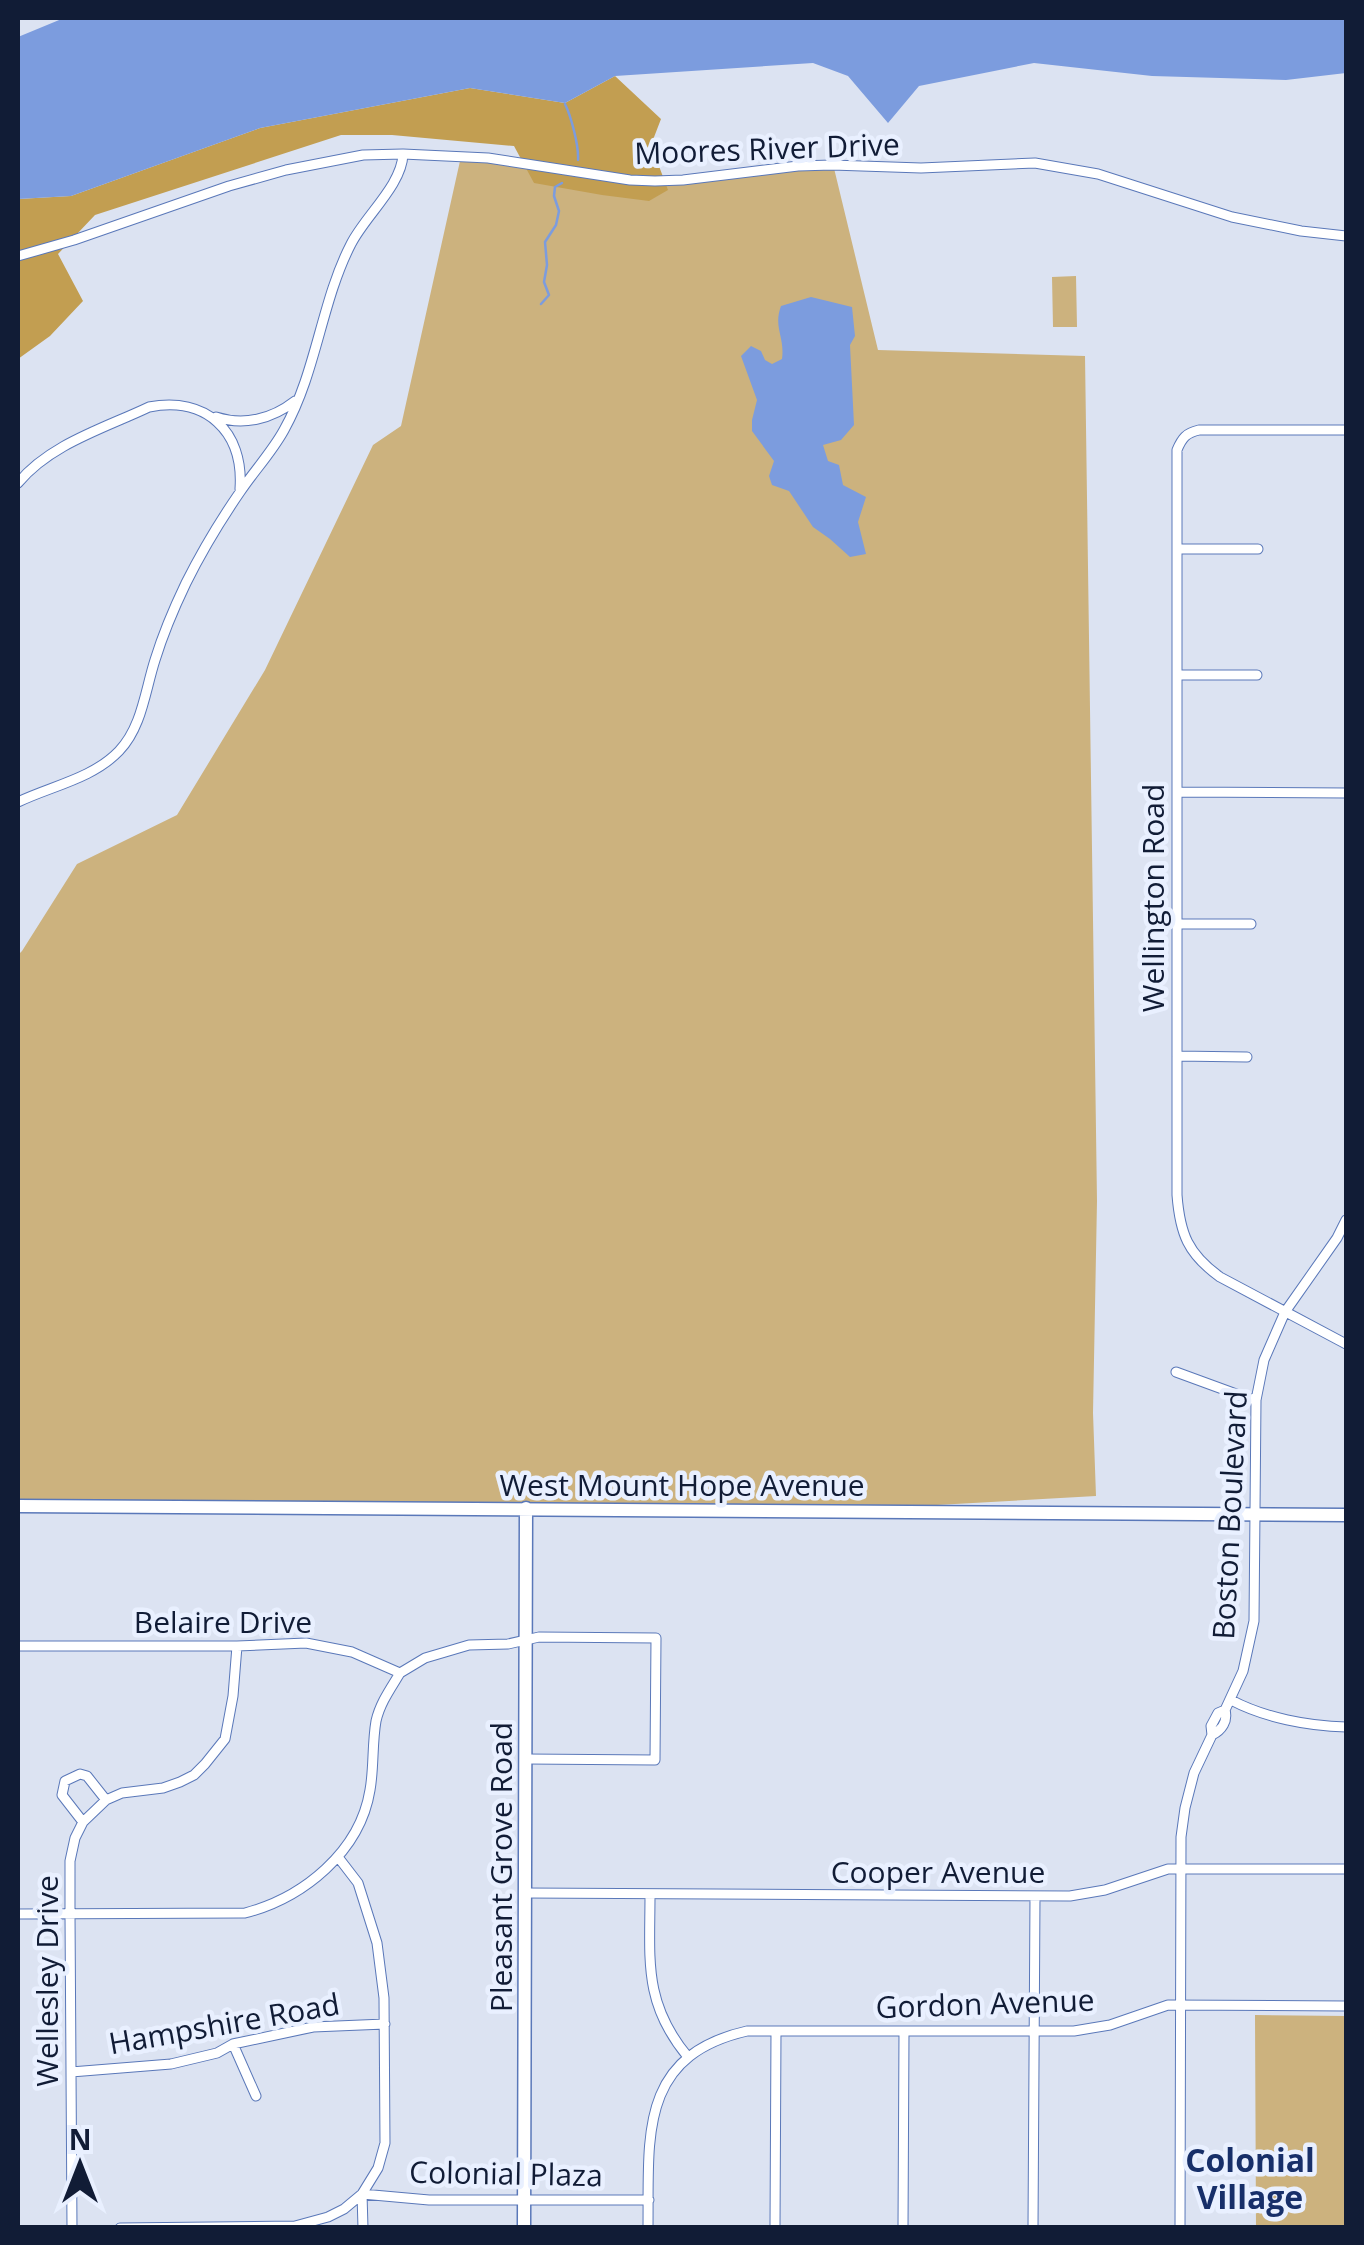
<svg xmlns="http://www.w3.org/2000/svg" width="1364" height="2245" font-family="'Open Sans',sans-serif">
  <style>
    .green { fill: #ccb27e }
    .forest { fill: #c29e51 }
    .water { fill: #7c9cde }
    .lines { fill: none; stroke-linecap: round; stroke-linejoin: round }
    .stream { stroke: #7c9cde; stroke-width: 2.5 }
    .street-casing { stroke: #5a78b9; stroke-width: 11 }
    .secondary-casing { stroke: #5a78b9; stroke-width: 15 }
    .street { stroke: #fff; stroke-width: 9 }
    .secondary { stroke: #fff; stroke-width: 12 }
    .labels { text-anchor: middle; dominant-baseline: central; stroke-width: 9; stroke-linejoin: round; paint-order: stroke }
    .street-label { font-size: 30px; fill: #111c36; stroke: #e9f0ff }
    .neighbourhood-label { font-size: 32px; font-weight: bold; fill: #172f69; stroke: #e9f0ff }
  </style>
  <rect width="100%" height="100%" fill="#dce3f2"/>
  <path class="green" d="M462,152L641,180L832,160L878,350L1085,356L1097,1201L1093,1413L1096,1496L847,1510L18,1506V955L22,951L77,864L177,815L265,670L373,445L401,426Z
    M1076,276L1077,327H1053L1052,277Z
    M1255,2015L1346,2016V2227H1256Z"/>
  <path class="forest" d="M615,76L661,119L651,145L668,190L649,201L602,195L534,183L514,146L392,135H341L95,215L58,254L83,301L50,336L18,359V199L71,196L260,128L470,88L565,103Z"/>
  <path class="water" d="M64,18H1346V73L1286,80L1152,76L1034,63L919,86L888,123L848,76L813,63L615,76L565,103L470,88L260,128L71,196L18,199V37Z
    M811,297L852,307L855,336L850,345L854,425L841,440L823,445L828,461L839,465L843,485L866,497L858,522L866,554L850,557L830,539L813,527L789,491L772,485L769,476L774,461L752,431V420L757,400L741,356L751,346L761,351L765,360L772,364L782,359C785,337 773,327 781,306Z"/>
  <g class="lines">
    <path class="stream" d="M565,104C571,116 579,146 578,160
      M541,304L549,295L544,282L547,265L545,242L556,225L559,211L554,196L555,187L562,183"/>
    <g class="street-casing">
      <path id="street" d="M18,256L74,240L229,186L286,170L363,155L403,154L488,158L630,180L655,181L683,180L798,166L832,165L921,168L1035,163L1098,174L1232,217L1301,231L1346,236
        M216,417C244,426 272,419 295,401
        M1346,430H1199C1186,433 1182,438 1177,450V1195C1180,1234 1188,1254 1220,1277L1346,1344
        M18,483C50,444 105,428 149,407C206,396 244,431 240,489
        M1177,549H1258
        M1177,675H1257
        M1177,792L1346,793
        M18,802C51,786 92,779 119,751C142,727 145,691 155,660C163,634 174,608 186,583C202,551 220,521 240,492C254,471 272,452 284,430C317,371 321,302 351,244C365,216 402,185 403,154
        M1177,924H1251
        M1177,1056L1247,1057
        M1176,1372L1247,1398L1256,1400
        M18,1646H237L306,1643L352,1652L400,1673L425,1658L469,1645L508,1644L539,1637L656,1638L655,1760L526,1759
        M1231,1700C1265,1718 1308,1726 1346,1727
        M1212,1735C1222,1730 1228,1721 1225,1710L1243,1671L1254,1621L1256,1400L1264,1360L1285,1312L1337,1238L1346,1220
        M83,1822L62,1795L65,1781L80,1774L87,1776L106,1800
        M338,1857L358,1883L377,1943L384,1998L385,2143L378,2168L362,2194L363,2228
        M524,1893L1070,1896L1105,1890L1168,1869H1346
        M650,1895C650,1960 643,2003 688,2057
        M18,1914L245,1913C303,1898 360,1852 370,1790C374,1768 372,1744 376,1721C380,1703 391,1688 400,1673
        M233,2044L256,2096
        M71,2072L171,2064L217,2053L233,2044L313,2027L385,2024
        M72,2228L70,1914V1861L75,1838L83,1822L106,1800L122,1793L163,1788L180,1782L194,1775L205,1764L225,1739L233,1696L237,1646
        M120,2228L295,2226L328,2217L344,2209L362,2194L429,2200H649
        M648,2228C649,2137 638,2056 747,2031H1074L1110,2025L1168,2005L1346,2006
        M775,2228L776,2031
        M903,2228L904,2032
        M1033,2228L1035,1896
        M1180,2228L1181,1837L1185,1808L1194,1773L1212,1735L1211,1726L1218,1713L1225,1710"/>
    </g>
    <g class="secondary-casing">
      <path id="secondary" d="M18,1506L1346,1515
        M524,2228L526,1508"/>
    </g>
    <use href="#street" class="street"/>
    <use href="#secondary" class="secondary"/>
  </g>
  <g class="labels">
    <g class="street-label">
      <text transform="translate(767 148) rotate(-2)">Moores River Drive</text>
      <text transform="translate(1152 898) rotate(-90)">Wellington Road</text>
      <text x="682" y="1484">West Mount Hope Avenue</text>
      <text transform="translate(1229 1515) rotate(-87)">Boston Boulevard</text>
      <text x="223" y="1621">Belaire Drive</text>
      <text transform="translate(500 1867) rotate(-90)">Pleasant Grove Road</text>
      <text x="938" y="1871">Cooper Avenue</text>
      <text transform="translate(46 1981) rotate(-90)">Wellesley Drive</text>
      <text transform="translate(985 2003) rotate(-2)">Gordon Avenue</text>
      <text transform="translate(224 2023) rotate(-10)">Hampshire Road</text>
      <text transform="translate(506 2173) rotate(1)">Colonial Plaza</text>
    </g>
    <g class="neighbourhood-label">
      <text x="1250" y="2159">Colonial<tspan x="1250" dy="37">Village</tspan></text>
    </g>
  </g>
  <rect width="1364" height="2245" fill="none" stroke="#111c36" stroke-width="40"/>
  <g transform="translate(80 2165)" stroke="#e9f0ff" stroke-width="8" paint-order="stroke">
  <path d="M0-8L18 38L0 25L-18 38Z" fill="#111c36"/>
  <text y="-15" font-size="28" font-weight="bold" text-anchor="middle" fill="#111c36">N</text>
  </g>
</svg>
